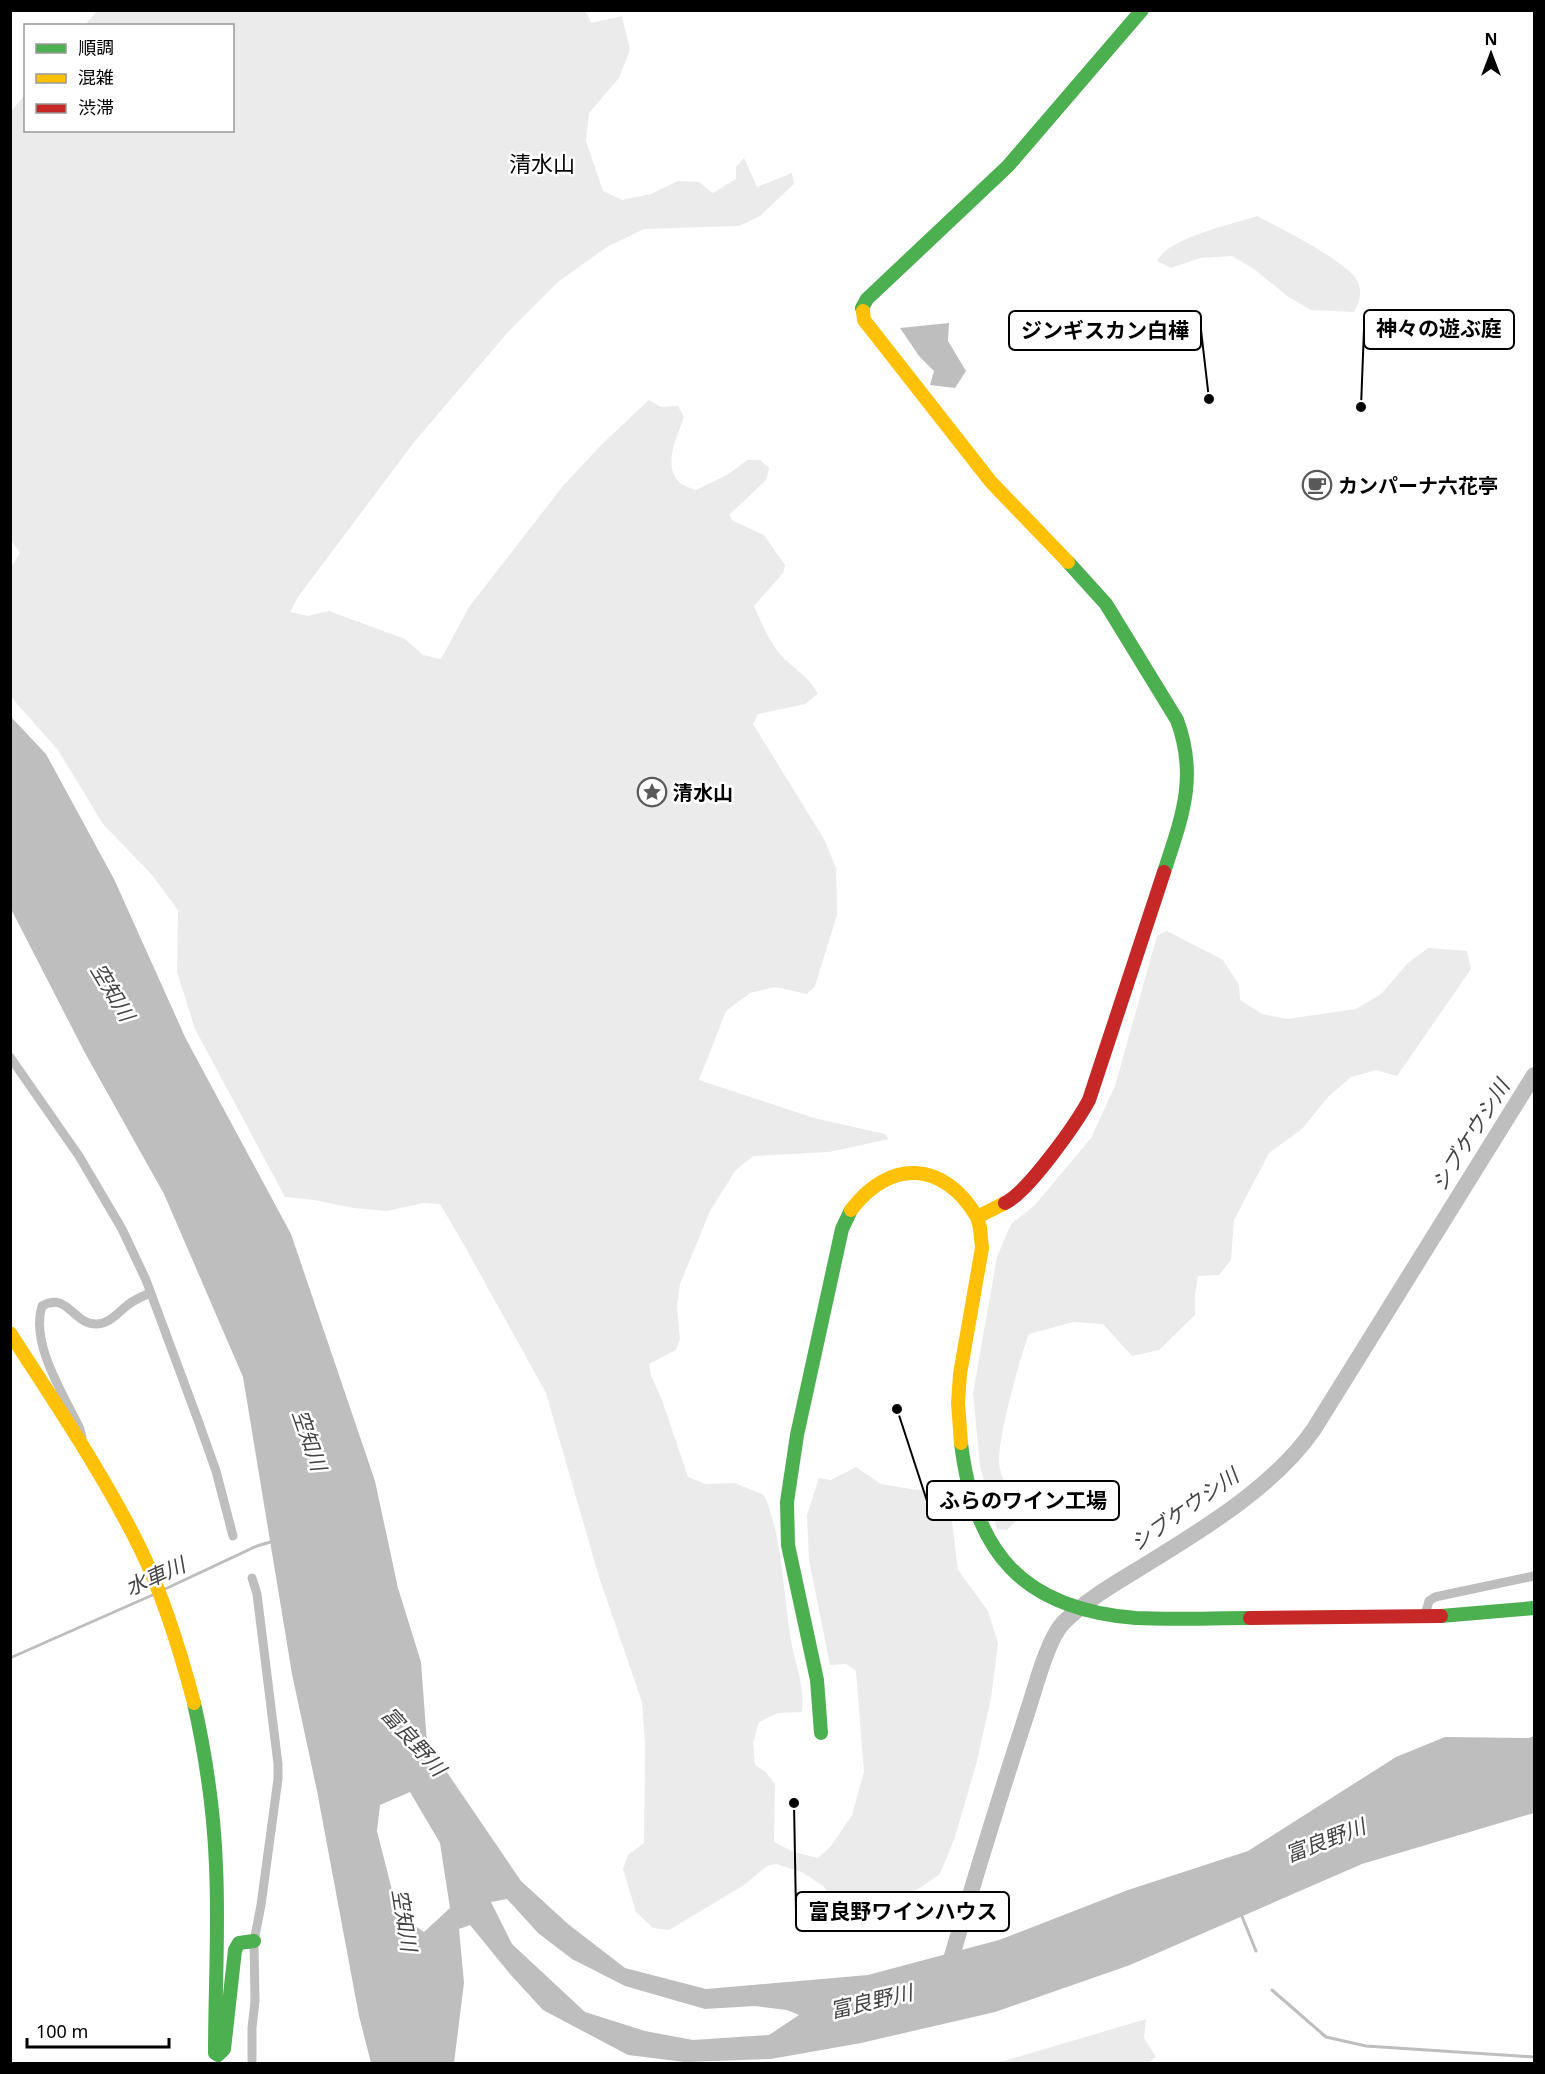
<svg xmlns="http://www.w3.org/2000/svg" width="1545" height="2074" font-family="'Noto Sans','Noto Sans JP',sans-serif">
  <style>
    .green { fill: #ebebeb }
    .water { fill: #bebebe; fill-rule: evenodd }
    .lines { fill: none; stroke-linecap: round; stroke-linejoin: round }
    .stream { stroke: #bebebe; stroke-width: 3 }
    .river { stroke: #bebebe; stroke-width: 16 }
    .street { stroke: #bebebe; stroke-width: 9 }
    .fast { stroke: #4caf50; stroke-width: 14 }
    .slow { stroke: #ffc107; stroke-width: 14 }
    .jam { stroke: #c62828; stroke-width: 14 }
    .labels { text-anchor: middle; dominant-baseline: central; stroke-width: 5; stroke-linejoin: round; paint-order: stroke }
    .poi-label { font-size: 20px; font-weight: bold; fill: #000; stroke: #fff; text-anchor: start }
    .water-label { font-size: 21px; font-style: italic; fill: #434343; stroke: #fff }
    .quarter-label { font-size: 22px; fill: #000; stroke: #fff }
    .leader { fill: none; stroke: #000; stroke-width: 2 }
    .callout-dot { fill: #000; stroke: #fff; stroke-width: 2 }
    .callout { fill: #fff; stroke: #000; stroke-width: 2 }
    .callout-label { font-size: 21px; text-anchor: middle; font-weight: bold; fill: #000 }
  </style>
  <rect width="100%" height="100%" fill="#fff"/>
  <path class="green" d="M97,11L585,10L591,23L622,16L630,50L619,78L589,113L586,141L603,191L622,200L651,194L678,181L699,182L713,193L736,179V167L744,158L757,187L792,173L794,184L760,216L739,226L644,229L607,247L559,281L508,332L415,441L298,597L290,612L308,616L329,611L405,639L423,655L441,659L469,607L563,486L601,445L649,400L661,407L678,406L684,417C678,435 662,465 679,482C683,486 691,488 696,490L727,475L747,460H760L769,468L766,480L729,515L733,521L764,535L785,565L783,573L754,606C761,622 768,639 779,653C792,668 809,676 818,694L805,704L758,714L753,724L824,839L836,868L837,915L815,986L807,994L775,987L750,993L726,1011L699,1080L814,1118L885,1134L889,1139L829,1152L753,1156L735,1171L710,1211L680,1284L677,1306L680,1339L676,1350L649,1364L651,1375L662,1400L688,1477L706,1484L735,1483L764,1495C783,1538 783,1593 791,1640C795,1665 805,1685 802,1712L778,1713L759,1722L753,1743L755,1765L766,1772L775,1784L774,1842L794,1852L818,1858L831,1846L852,1815L864,1772L856,1671L846,1664L830,1665L809,1560L807,1515L819,1478L831,1480L856,1467L881,1484L917,1490H934L950,1505L958,1570L988,1611L998,1643L991,1698L976,1765L955,1837L940,1874L920,1888L892,1901L879,1917L836,1902L823,1886L802,1872L776,1864L767,1866L744,1885L669,1930L653,1928L636,1912L623,1869L628,1855L644,1843L645,1742L642,1702L599,1577L546,1393L463,1243L440,1204L423,1203L387,1211L354,1208L314,1200L285,1197L195,1029L177,972L178,910L152,875L103,824L58,750L11,697V567L20,553L10,539L11,111L25,95L26,130H232V26L85,25Z
    M1257,216C1278,227 1349,262 1358,282C1362,292 1360,303 1354,312L1311,310L1287,296L1254,269L1232,256L1200,258L1171,268L1157,261C1168,238 1233,224 1257,216Z
    M1167,931L1223,960L1239,985L1240,1000L1262,1014L1287,1019L1356,1009L1381,994L1408,963L1428,948L1467,951L1471,969L1397,1076L1376,1070L1351,1077L1328,1097L1302,1129L1269,1153L1234,1220L1231,1260L1219,1275L1198,1276L1195,1295V1315L1159,1350L1132,1356L1103,1324L1073,1322L1029,1334C1020,1357 994,1449 1000,1469C1004,1485 1014,1501 1021,1516L1007,1530L997,1529L980,1466L973,1393L997,1257L1011,1224L1034,1206L1091,1138L1115,1086L1157,936Z
    M1146,2019L1144,2038L1156,2057L1148,2063H997Z"/>
  <path class="water" d="M949,323L948,341L966,371L955,388L930,385L934,371L919,356L900,328Z
    M11,717L46,754L114,879L186,1039L291,1234L375,1481L398,1588L421,1662L427,1743L521,1881L568,1924L625,1968L706,1989L868,1975L999,1940L1128,1890L1248,1851L1396,1757L1445,1737L1529,1738L1534,1736V1813L1362,1864L1130,1965L995,2012L861,2043L771,2059L685,2062L628,2055L543,2010L510,1974L470,1925L459,1929L464,1983L454,2063H371L359,2016L317,1791L292,1674L243,1377L164,1194L85,1053L11,909ZM410,1792L440,1843L450,1908L424,1932L398,1914L377,1831L380,1805ZM507,1899L538,1933L572,1959L625,1986L705,2009L755,2006L787,2010L799,2015L769,2035L693,2040L645,2031L585,2012L512,1944L491,1902Z"/>
  <g class="lines">
    <path class="stream" d="M163,1590L257,1546L274,1541
      M10,1658L157,1593
      M1241,1914L1256,1951
      M1272,1990L1326,2037L1366,2046L1534,2057"/>
    <path class="river" d="M947,1973C973,1884 1000,1795 1029,1707C1036,1685 1048,1639 1063,1623C1087,1599 1116,1583 1145,1565C1202,1530 1275,1486 1314,1429L1534,1075"/>
    <path class="street" d="M10,1057L79,1156L122,1229L146,1280L199,1423L216,1471L233,1536
      M80,1440L82,1437L80,1429C64,1395 30,1344 42,1306C68,1291 73,1325 97,1324C111,1323 118,1312 129,1304C136,1299 143,1296 150,1293
      M1424,1618L1429,1601L1435,1597L1534,1576
      M252,2064V2028L255,2001L254,1941L261,1905L278,1779V1764L257,1594L252,1578"/>
    <path class="fast" d="M863,311L862,308L867,299L1008,166L1142,10
      M1068,562L1106,604L1177,720C1198,777 1182,817 1164,872
      M961,1443C974,1552 1022,1609 1136,1618C1174,1620 1212,1618 1250,1618
      M1441,1616L1534,1608
      M194,1703C206,1757 214,1811 216,1866C219,1928 215,1991 215,2053L218,2055L224,2049L235,1950L239,1943L254,1941
      M821,1733L817,1680L788,1545L787,1502L797,1435L842,1229L851,1210"/>
    <path class="slow" d="M863,311L864,320L991,482L1068,562
      M851,1210C890,1158 944,1161 977,1217
      M10,1333C55,1403 103,1473 140,1548C164,1597 180,1650 194,1703
      M961,1443L958,1403L960,1374L982,1248L980,1228L977,1217L1005,1203"/>
    <path class="jam" d="M1005,1203C1028,1192 1076,1124 1089,1100L1164,872
      M1250,1618L1441,1616"/>
  </g>
  <defs>
    <g id="cafe-ring" transform="scale(1.5)"><circle r="9.5" fill="#fff" stroke="#595959" stroke-width="1.5"/><path d="M-5.5-4.5H6V0H3Q3 3.5 0 3.5H-2.5Q-5.5 3.5-5.5 0ZM3-3.2v2h1.7v-2ZM-6 4.5H4V6H-6Z" fill="#595959"/></g>
    <g id="sight-ring" transform="scale(1.5)"><circle r="9.5" fill="#fff" stroke="#595959" stroke-width="1.5"/><path d="M0-6L1.8-2.2L6-1.7L2.9 1.2L3.7 5.4L0 3.3L-3.7 5.4L-2.9 1.2L-6-1.7L-1.8-2.2Z" fill="#595959"/></g>
  </defs>
  <g fill-rule="evenodd">
    <use href="#cafe-ring" x="1317" y="485"/>
    <use href="#sight-ring" x="652" y="792"/>
  </g>
  <g class="labels">
    <g class="poi-label">
      <text x="1338" y="485">カンパーナ六花亭</text>
      <text x="673" y="792">清水山</text>
    </g>
    <g class="water-label">
      <text transform="translate(113 992) rotate(59)">空知川</text>
      <text transform="translate(1470 1135) rotate(-58)">シブケウシ川</text>
      <text transform="translate(310 1440) rotate(71)">空知川</text>
      <text transform="translate(1184 1509) rotate(-35)">シブケウシ川</text>
      <text transform="translate(155 1576) rotate(-24)">水車川</text>
      <text transform="translate(414 1741) rotate(48)">富良野川</text>
      <text transform="translate(1325 1840) rotate(-21)">富良野川</text>
      <text transform="translate(405 1920) rotate(81)">空知川</text>
      <text transform="translate(871 2001) rotate(-13)">富良野川</text>
    </g>
    <g class="quarter-label">
      <text x="542" y="163">清水山</text>
    </g>
  </g>
  <path class="leader" d="M1361 407L1364 329M1209 399L1201 330M897 1409L927 1501M794 1803L796 1912"/>
  <g class="callout-dot">
    <circle cx="1361" cy="407" r="6"/>
    <circle cx="1209" cy="399" r="6"/>
    <circle cx="897" cy="1409" r="6"/>
    <circle cx="794" cy="1803" r="6"/>
  </g>
  <g class="callout">
    <rect x="1364" y="310" width="150" height="39" rx="6"/>
    <rect x="1009" y="311" width="192" height="39" rx="6"/>
    <rect x="927" y="1481" width="192" height="39" rx="6"/>
    <rect x="796" y="1892" width="213" height="39" rx="6"/>
  </g>
  <g class="callout-label">
    <text x="1439" y="336">神々の遊ぶ庭</text>
    <text x="1105" y="338">ジンギスカン白樺</text>
    <text x="1023" y="1508">ふらのワイン工場</text>
    <text x="903" y="1919">富良野ワインハウス</text>
  </g>
  <rect width="1545" height="2074" fill="none" stroke="#000000" stroke-width="24"/>
  <rect x="24" y="24" width="210" height="108" fill="#ffffff" stroke="#999999" stroke-width="1.5"/>
  <rect x="36" y="44" width="30" height="9" fill="#4caf50" stroke="#999999" stroke-width="1.5"/>
  <text x="78" y="54" font-size="18" fill="#000000">順調</text>
  <rect x="36" y="74" width="30" height="9" fill="#ffc107" stroke="#999999" stroke-width="1.5"/>
  <text x="78" y="84" font-size="18" fill="#000000">混雑</text>
  <rect x="36" y="104" width="30" height="9" fill="#c62828" stroke="#999999" stroke-width="1.5"/>
  <text x="78" y="114" font-size="18" fill="#000000">渋滞</text>
  <g transform="translate(1491 54)" stroke="#ffffff" stroke-width="4.5" paint-order="stroke">
  <path d="M0-4.5L10 22L0 15L-10 22Z" fill="#000000"/>
  <text y="-9" font-size="16" font-weight="bold" text-anchor="middle" fill="#000000">N</text>
  </g>
  <path d="M27 2038v9h142v-9" fill="none" stroke="#000000" stroke-width="3"/>
  <text x="36" y="2038" font-size="18" fill="#000000" stroke="#ffffff" stroke-width="4.5" paint-order="stroke">100 m</text>
</svg>
